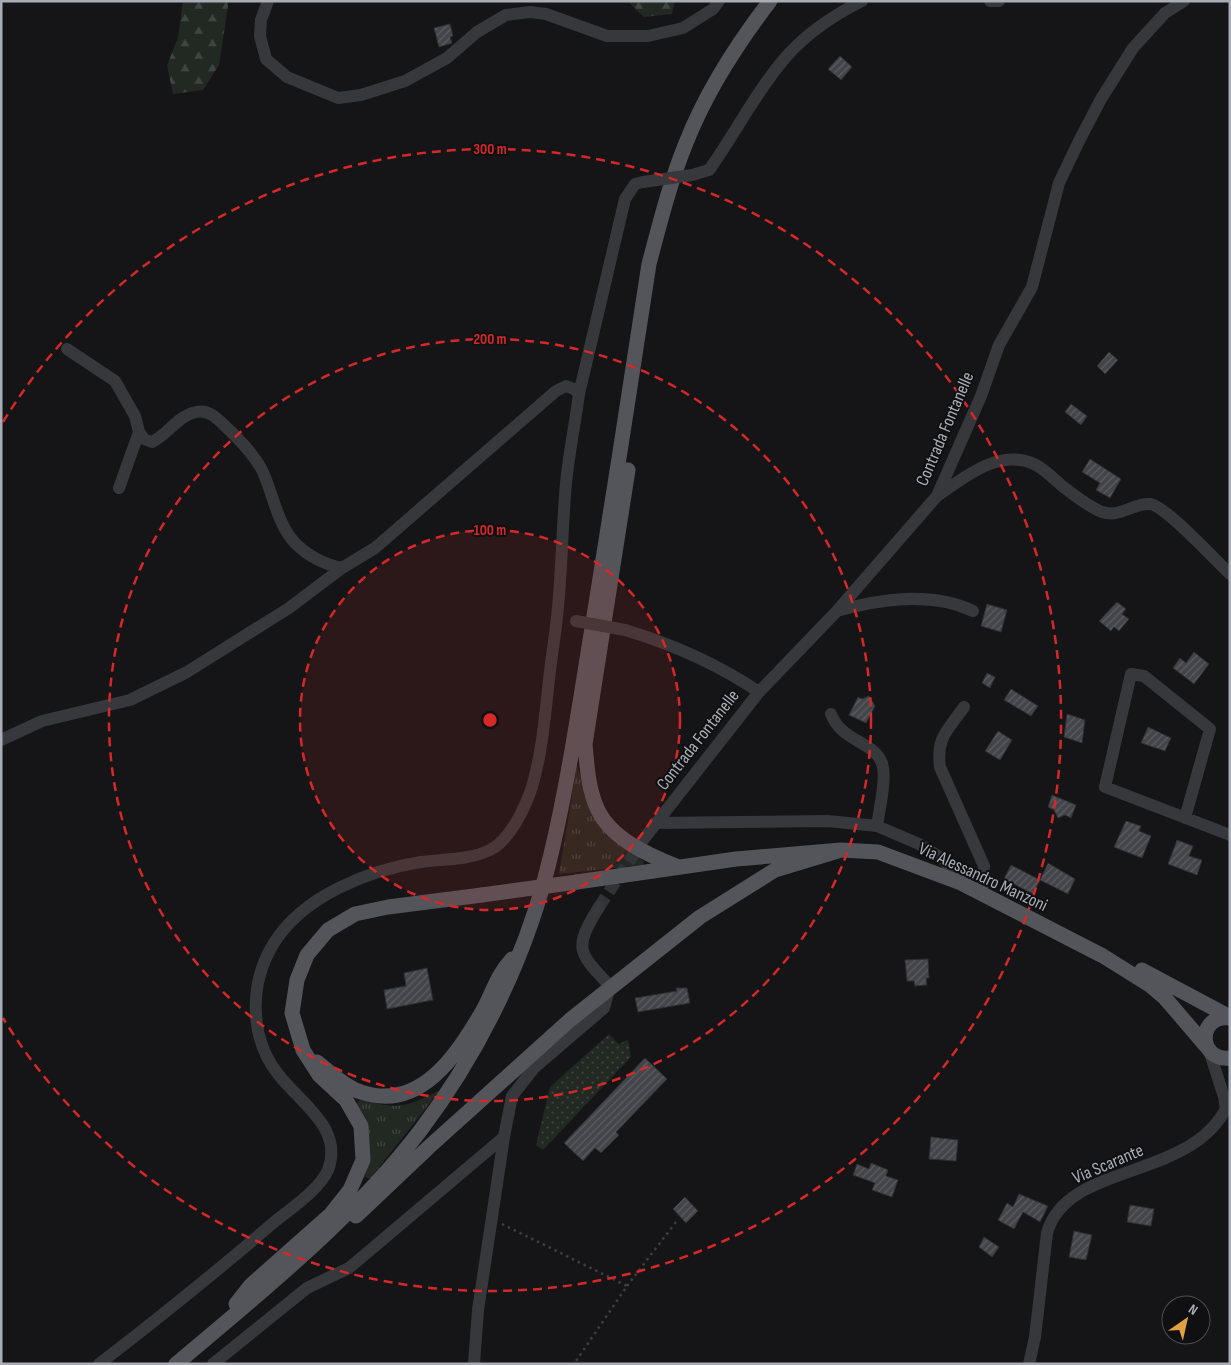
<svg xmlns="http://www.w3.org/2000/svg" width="1231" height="1365" font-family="'Sofia Sans Condensed',sans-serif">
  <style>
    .grass { fill: url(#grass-tufts) }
    .forest { fill: url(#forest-firs) }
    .garden { fill: url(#garden-dots) }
    .building { fill: url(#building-hatch); stroke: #2f2f32 }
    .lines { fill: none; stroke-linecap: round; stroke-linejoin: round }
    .minor-tunnel { stroke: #323337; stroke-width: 12; stroke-dasharray: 12 6; stroke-linecap: butt }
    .path { stroke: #3c3e42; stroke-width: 2.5; stroke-dasharray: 2.5 4; stroke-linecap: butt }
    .minor { stroke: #36383b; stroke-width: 12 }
    .major { stroke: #53555a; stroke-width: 15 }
    .minor-bridge { stroke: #36383b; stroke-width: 12 }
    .major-bridge { stroke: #53555a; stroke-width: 15 }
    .ring { fill: none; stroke: #d62828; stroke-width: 2.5; stroke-dasharray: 9 6 }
    .labels { text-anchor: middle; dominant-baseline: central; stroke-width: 4; stroke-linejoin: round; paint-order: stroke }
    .street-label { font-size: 18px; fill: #a8adb6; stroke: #101012 }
    .centre { fill: #d62828; stroke: #101012; stroke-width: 2.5 }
    .ring-label { font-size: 15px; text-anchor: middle; font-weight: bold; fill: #d62828; stroke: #101012; stroke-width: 4; stroke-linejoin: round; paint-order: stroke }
  </style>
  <defs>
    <pattern id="grass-tufts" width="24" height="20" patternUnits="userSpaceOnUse" patternTransform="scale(1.25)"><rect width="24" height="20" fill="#222922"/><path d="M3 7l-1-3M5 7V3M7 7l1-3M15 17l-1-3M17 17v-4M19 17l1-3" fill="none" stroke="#3f4540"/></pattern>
    <pattern id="forest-firs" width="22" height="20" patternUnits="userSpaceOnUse" patternTransform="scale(1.25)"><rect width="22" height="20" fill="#222922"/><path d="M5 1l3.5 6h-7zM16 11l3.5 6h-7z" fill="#3f4540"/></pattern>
    <pattern id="garden-dots" width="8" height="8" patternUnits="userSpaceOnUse" patternTransform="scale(1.25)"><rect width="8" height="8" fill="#222922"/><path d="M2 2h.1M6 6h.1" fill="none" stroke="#3f4540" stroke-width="1.8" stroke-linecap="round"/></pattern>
    <pattern id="building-hatch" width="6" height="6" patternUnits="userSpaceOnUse" patternTransform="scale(1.25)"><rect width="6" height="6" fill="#44454a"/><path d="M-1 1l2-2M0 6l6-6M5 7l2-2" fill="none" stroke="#5c5d62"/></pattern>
  </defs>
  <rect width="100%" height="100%" fill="#151517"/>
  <path class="grass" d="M577,765C590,811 600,837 644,861L643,865L559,874Z
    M440,1090L370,1179L365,1177C370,1149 373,1129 356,1105L360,1099C398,1110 405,1108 440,1090Z"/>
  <path class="forest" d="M183,1H227L228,6L219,65L203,90L173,94L167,65L178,38Z
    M627,1H675L672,14L644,17Z"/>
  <path class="garden" d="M609,1034L619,1044L628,1040L631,1057L543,1150L536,1145L550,1087Z"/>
  <path class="building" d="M450,24L453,36L450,37L452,43L439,47L434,28Z
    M840,56L852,67L841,80L828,69Z
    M1109,352L1118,360L1105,374L1097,366Z
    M1071,404L1087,416L1081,425L1065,412Z
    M1090,459L1121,479L1110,498L1096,490L1100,483L1082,472Z
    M1117,602L1126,609L1122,614L1129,619L1119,631L1114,627L1111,631L1099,621Z
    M987,604L1007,610L1001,632L981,626Z
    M1194,652L1209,664L1194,684L1173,668L1180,658L1186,663Z
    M987,673L995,677L990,688L982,683Z
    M1011,689L1038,706L1031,716L1004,700Z
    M869,696L875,706L866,723L849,715L858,697L862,699Z
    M1067,714L1085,720L1082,743L1064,737Z
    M1148,727L1171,738L1165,751L1141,743Z
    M998,731L1012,740L1000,760L985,751Z
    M1052,795L1076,805L1071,818L1065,815L1058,818L1054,810L1048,807Z
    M1126,821L1141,826L1139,831L1151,836L1142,858L1114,847Z
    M1177,840L1193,846L1189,856L1202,860L1197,875L1168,864Z
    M1048,863L1075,879L1068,894L1040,880Z
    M1011,865L1040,880L1033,894L1004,879Z
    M928,959L929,978H926L927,985L915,986L914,981H907L905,960Z
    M427,968L433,1000L387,1009L384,990L406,986L404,973Z
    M676,988H687L690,1003L638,1012L635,998L677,991Z
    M645,1058L667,1079L616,1132L619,1135L601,1153L595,1148L583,1161L564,1143Z
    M931,1137L958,1140L956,1161L929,1159Z
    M871,1163L888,1170L886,1176L898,1180L892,1197L872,1190L875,1183L853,1175L857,1164L869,1169Z
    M1019,1194L1048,1206L1040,1222L1023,1212L1014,1229L998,1220L1007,1203L1013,1207Z
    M685,1197L698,1211L686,1223L673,1209Z
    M1130,1205L1154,1209L1151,1226L1127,1222Z
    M1074,1231L1092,1235L1086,1260L1069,1257Z
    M984,1237L999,1247L992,1257L979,1247Z"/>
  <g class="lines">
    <path class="minor-tunnel" d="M599,907L643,840"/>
    <path class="path" d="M502,1224L627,1286L574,1364
      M627,1286L676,1222"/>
    <path class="minor" d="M268,1L261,20L260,36L266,59L287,77L338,98L361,95L405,81L447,58L477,32L506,15L530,12L546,14L607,36H648L683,28L713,9L719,1
      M990,1H999
      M692,175L709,170C735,134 755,93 785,58C805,35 834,15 862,1
      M67,349L115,381L135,416L139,432L119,488
      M579,394L625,199L635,184L643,182
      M139,432L144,439L152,442C169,434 177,416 196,412C208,409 217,418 225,426C239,439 253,453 262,470C273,493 277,524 295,543C309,557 323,564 342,568
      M937,496C965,477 999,448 1034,464C1043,468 1053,478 1061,485C1074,495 1087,506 1102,512C1121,518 1132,503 1150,504C1166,506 1215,560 1230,574
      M837,611C880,599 931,591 973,611
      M625,630C672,644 719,665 759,692
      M964,707C948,730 936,737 940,767L984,866L982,893
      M831,714C841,741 872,741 881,761C888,775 879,810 877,826
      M1,740L42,721L130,700L187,672L289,608L342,568L375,548L556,391L566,386L574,389L579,394C575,424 569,453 566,483C562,527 562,572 557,617C555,638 551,659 549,680C545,715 542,753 532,787C525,808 510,840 490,850C470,860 443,859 421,862C369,870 303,896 274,943C249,983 249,1037 278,1074C300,1103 344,1128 328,1170C320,1189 289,1210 273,1223C216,1272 159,1318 99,1364
      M1185,818L1210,729L1144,676L1131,674L1105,787L1230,835
      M655,823L828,821L877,826L919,844L943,859L961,883
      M643,840L759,692L836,612L937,496L981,396L999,345L1032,287L1059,183L1079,141L1101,99L1133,48L1165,13L1184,1
      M1209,1050L1224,1097L1226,1111
      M213,1364L307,1288L349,1268L504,1137L512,1096L534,1068L604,1008L610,986C578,952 573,949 599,907
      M474,1364L478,1310L504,1137
      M1029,1364L1035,1337L1047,1233C1068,1159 1197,1183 1230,1100"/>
    <path class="major" d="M628,470L585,744C587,765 588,788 597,808C610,838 648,855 676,866
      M577,882L736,859L841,850L878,852L961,883L1103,956L1151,986L1165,998L1207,1047
      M1142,970L1230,1017
      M1230,1018C1198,1013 1196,1061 1230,1058
      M317,1062C330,1072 345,1087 361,1092C420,1112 456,1056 482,1012C494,991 495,978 512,959
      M356,1216L430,1146L570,1020L700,917L775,870L841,850
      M236,1304L251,1285L331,1214L350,1190L363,1160L361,1126L346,1100L319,1075L303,1050L292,1013L297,980L307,955L328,930L355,914L388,907L482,895
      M176,1364C261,1292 352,1220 420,1131C482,1049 529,951 552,850C570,773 581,694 594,616C613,499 631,381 649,264C660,223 670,182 686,143C706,92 737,44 770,1"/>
    <path class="minor-bridge" d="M643,182L692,175
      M576,621L625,630"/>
    <path class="major-bridge" d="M482,895L577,882"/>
  </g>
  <circle cx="490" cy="720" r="190" fill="#d62828" fill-opacity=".12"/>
  <g class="ring">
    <circle cx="490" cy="720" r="190"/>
    <circle cx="490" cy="720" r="381"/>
    <path d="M3 422A571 571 0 1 1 3 1018"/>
  </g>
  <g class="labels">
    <g class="street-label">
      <text transform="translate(945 429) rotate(-67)">Contrada Fontanelle</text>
      <text transform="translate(698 740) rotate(-52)">Contrada Fontanelle</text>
      <text transform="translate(983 877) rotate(25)">Via Alessandro Manzoni</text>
      <text transform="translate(1108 1164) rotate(-23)">Via Scarante</text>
    </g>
  </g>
  <circle cx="490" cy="720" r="8" class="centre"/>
  <g class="ring-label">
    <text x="490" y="154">300 m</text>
    <text x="490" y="344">200 m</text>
    <text x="490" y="535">100 m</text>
  </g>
  <rect width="1231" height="1365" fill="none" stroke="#a8adb6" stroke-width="5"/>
  <g transform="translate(1186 1320) rotate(34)"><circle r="24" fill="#101012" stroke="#4d4f54"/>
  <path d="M0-4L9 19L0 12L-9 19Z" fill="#e1a142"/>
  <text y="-8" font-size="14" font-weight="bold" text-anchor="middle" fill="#a8adb6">N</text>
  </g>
</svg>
